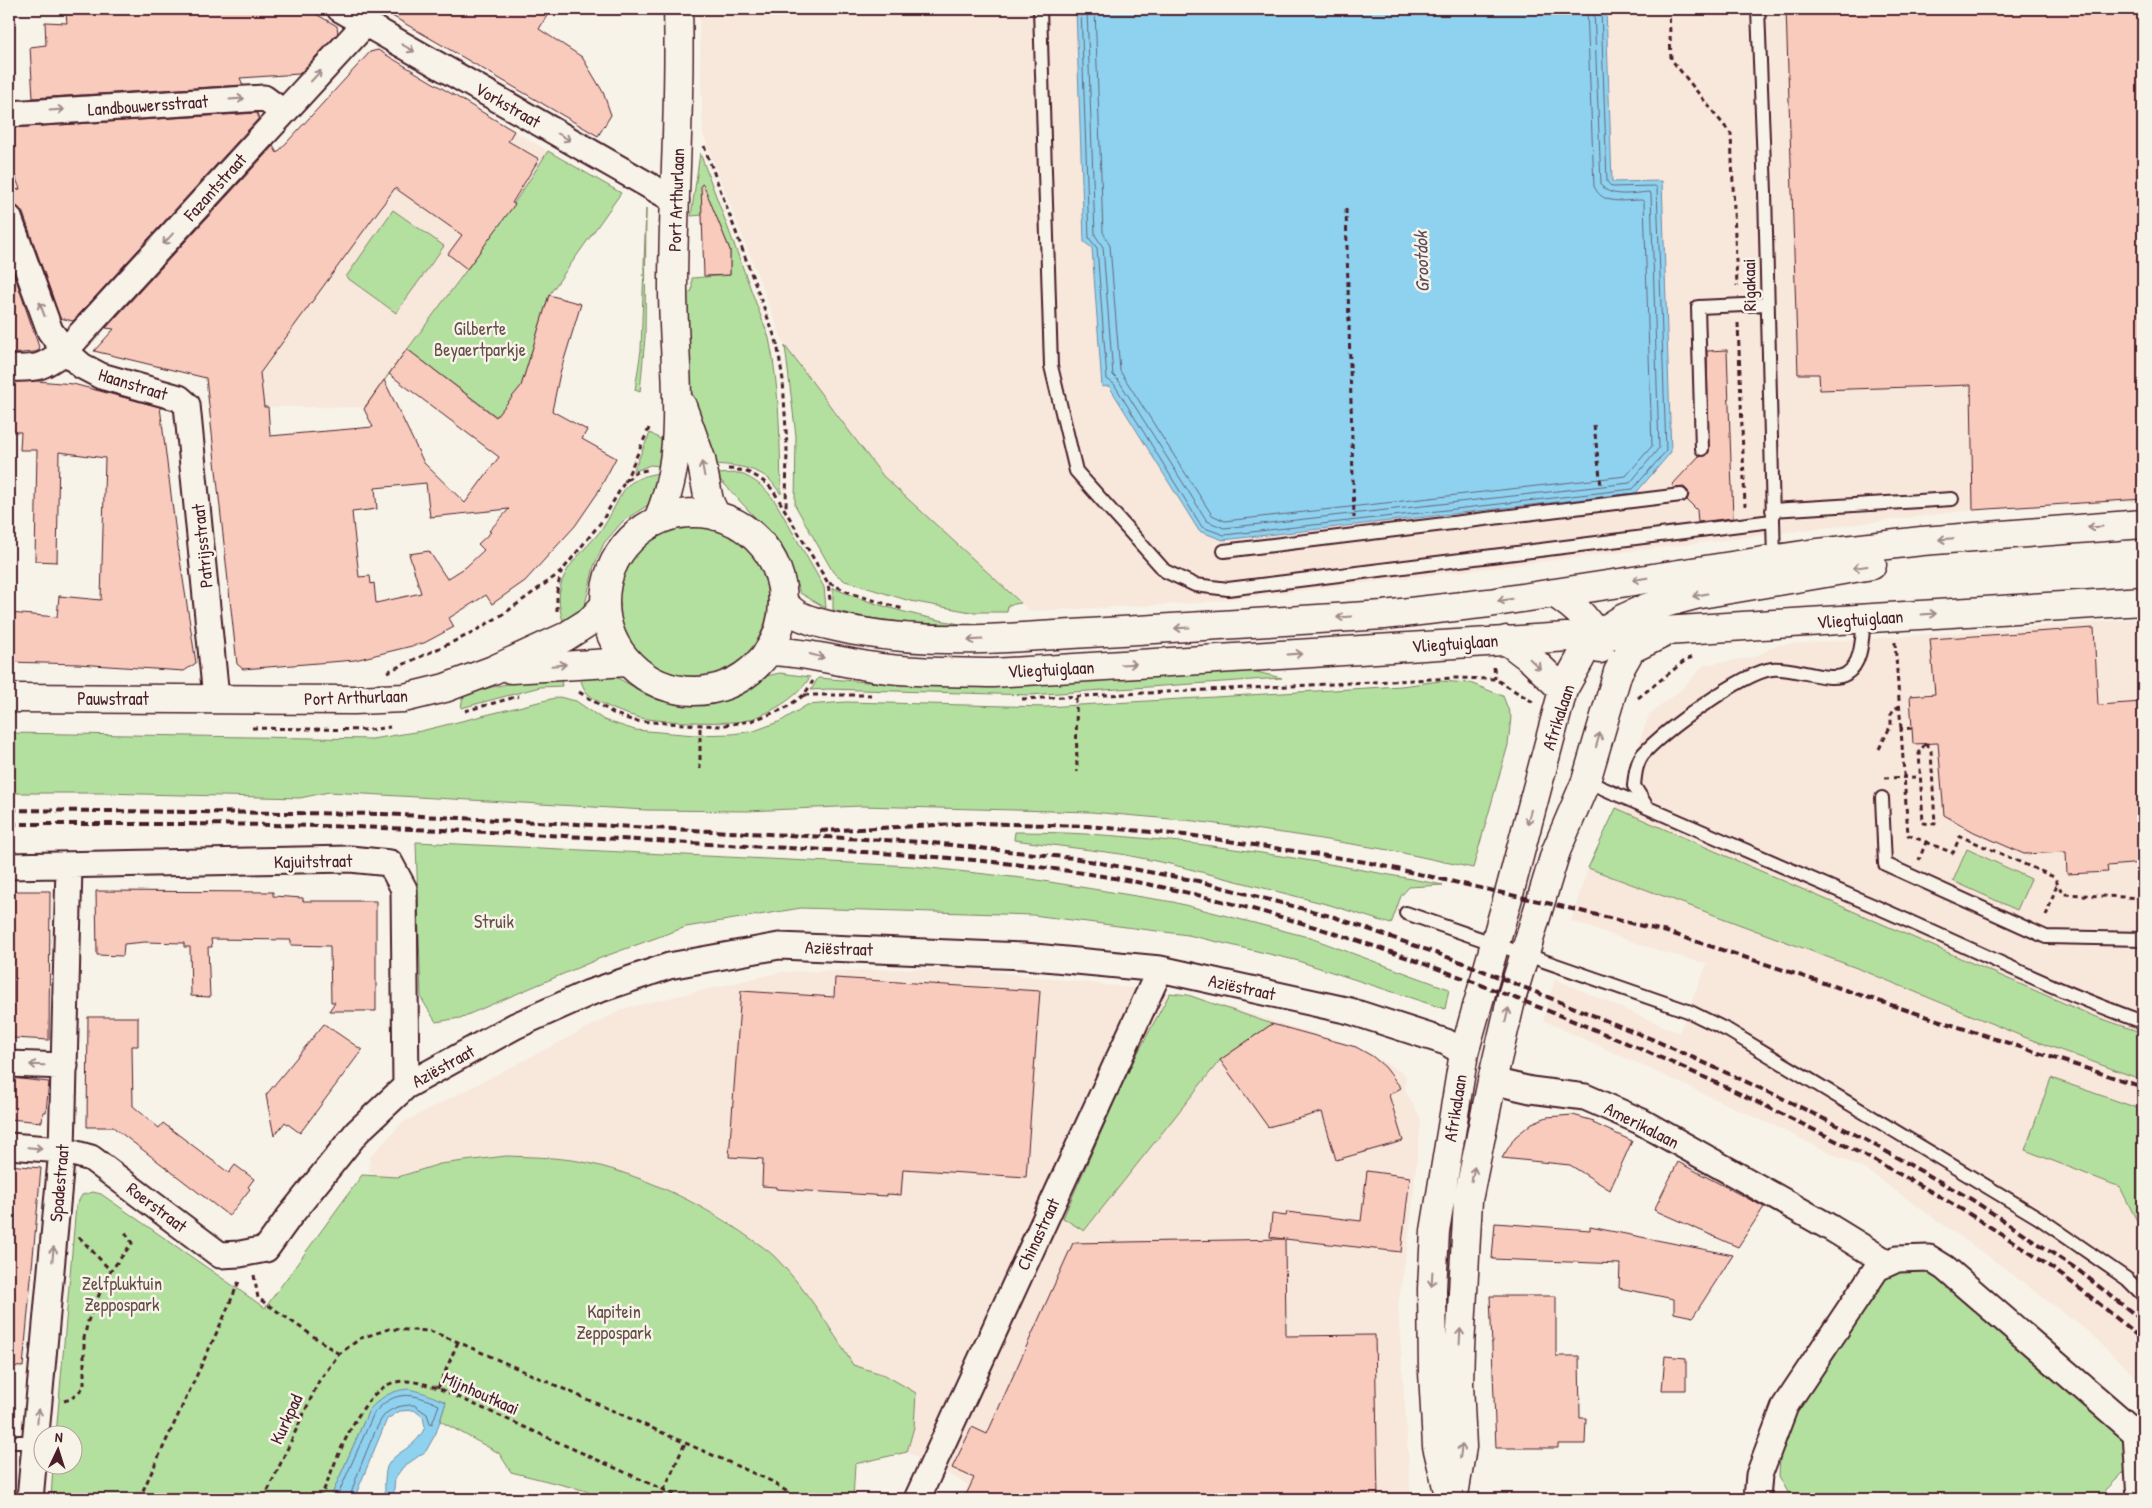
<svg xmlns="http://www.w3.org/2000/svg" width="2152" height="1508" font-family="'Patrick Hand',sans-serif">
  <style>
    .built { fill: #f8e7db }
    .green { fill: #b3e09f; stroke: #7e8065 }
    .water { fill: #8ed2f0; stroke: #738aa1 }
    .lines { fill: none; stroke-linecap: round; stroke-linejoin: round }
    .shore { stroke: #65677a; stroke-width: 1 }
    .building { fill: #f9cbbd; stroke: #4a1f2b; fill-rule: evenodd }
    .service-casing { stroke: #4a1f2b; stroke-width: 16 }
    .minor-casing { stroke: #4a1f2b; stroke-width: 29 }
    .tertiary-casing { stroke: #4a1f2b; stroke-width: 31 }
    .secondary-casing { stroke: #4a1f2b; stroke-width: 31 }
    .path { stroke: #4a1f2b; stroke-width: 3; stroke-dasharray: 5 4; stroke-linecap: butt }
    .service { stroke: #f7f3e8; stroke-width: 12 }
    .minor { stroke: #f7f3e8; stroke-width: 25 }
    .tertiary { stroke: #f7f3e8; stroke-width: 28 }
    .secondary { stroke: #f7f3e8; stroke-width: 28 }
    .rail { stroke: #4a1f2b; stroke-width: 4; stroke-dasharray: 8 4; stroke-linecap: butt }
    .oneway { stroke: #a0898a }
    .labels { text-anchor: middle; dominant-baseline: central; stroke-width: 5; stroke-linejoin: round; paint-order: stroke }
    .street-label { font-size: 18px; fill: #4a1f2b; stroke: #f7f3e8 }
    .park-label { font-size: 18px; fill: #644f48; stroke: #f7f3e8 }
    .water-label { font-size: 19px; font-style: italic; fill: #5b4c5c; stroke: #f7f3e8 }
  </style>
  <rect width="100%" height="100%" fill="#f7f3e8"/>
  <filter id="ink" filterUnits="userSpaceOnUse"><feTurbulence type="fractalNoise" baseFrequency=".02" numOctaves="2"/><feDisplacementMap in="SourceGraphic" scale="10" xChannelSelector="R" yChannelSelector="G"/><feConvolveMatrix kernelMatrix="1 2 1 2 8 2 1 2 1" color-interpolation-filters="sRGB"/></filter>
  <g filter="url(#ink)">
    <path class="built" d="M699,9H1076L1084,242L1092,248L1103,387L1109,386L1199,531L1226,541L1354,524L1636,493L1662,181L1612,182L1606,9H2143V501L1973,510L1198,603L1030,611L883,476L785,346L703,134Z
      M389,125L483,184L514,131L548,151L515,204L365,407H209L206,378Z
      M2143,619V1033L2091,1015L1616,808L1649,715L1683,688L1704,665L1754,657L1777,645Z
      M1588,868L1862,970L2024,1037L2143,1080V1384L2089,1332L1996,1262L1868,1171L1783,1130L1543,1020L1555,979L1679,1033L1707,964L1663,952L1571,921Z
      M965,968L1188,995L1355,1046L1406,1075L1405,1090L1421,1119L1410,1228L1398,1306L1411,1499H962L968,1485L907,1452L914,1427L885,1375L853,1365L832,1329L774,1256L723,1218L668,1191L610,1169L578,1161L546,1157L506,1156L440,1164L398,1177L378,1176L369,1172L370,1157L402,1123L626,1008L782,972Z"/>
    <path class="green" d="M548,151L621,193L549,295L521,387L497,417L407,349L365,407C426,322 493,240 548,151Z
      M700,153L769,338C780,389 780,442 781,494C777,489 773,483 769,479C753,466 730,465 711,464L689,384L687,292L692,291V278L730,275V250L715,214L691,216Z
      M646,208L645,337L640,392L635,390L641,350Z
      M393,210L444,246L396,313L346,277Z
      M785,346L883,476L1021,603L1008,605L1007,612H971L910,601L845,581L833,572L795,505L796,436Z
      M650,433L662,440L660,466L650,465L633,472Z
      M659,473L652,500L648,505L623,521L604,543L594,566L585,605L578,617L565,626C559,611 557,597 562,581C570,559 592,544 604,526C610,517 622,491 627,486C637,478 646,475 659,473Z
      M739,473C756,480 766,488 776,503L824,587L826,608L800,593L786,555L774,538L715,474Z
      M618 601a75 75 0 1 1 150 0a75 75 0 1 1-150 0Z
      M833,588C879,607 923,618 972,626C925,625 879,622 833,610Z
      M1252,671L1282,678L1029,695L828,689L811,690L818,678L904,685L966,687Z
      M578,673L614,676L658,700L680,704L699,705L712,703L735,696L766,676L780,673L810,677C798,698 768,715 744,721C728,724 652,722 637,717C621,713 601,705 588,694C583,689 581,680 578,673Z
      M560,674L562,686L540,687L461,708L463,695L492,687Z
      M1440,681L1470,683L1503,696L1511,717L1508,745L1473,868L1389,850L1290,834L1194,821L1091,812L861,806L747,811L646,810L329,792L300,798L103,793H9V733L372,739L421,731L559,697L576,701L604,720L635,730L695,735L732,734L754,731L781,721L807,705L846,702L1046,707L1401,686Z
      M1616,808L2091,1015L2143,1033V1080L2024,1037L1862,970L1588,868Z
      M1015,832C1159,832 1301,858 1443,885L1409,887L1401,896L1391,924L1330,905L1170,864L1121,854L1014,840Z
      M416,842L912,866L1031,879L1173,902L1308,937L1449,989L1445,1009L1295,960L1188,935L1033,915L801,908L686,927L603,957L460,1018L436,1022L421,998Z
      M1967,849L2031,879L2017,910L1953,881Z
      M1170,993L1188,995L1272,1024L1220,1060L1084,1231L1063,1218L1128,1071Z
      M2051,1078L2143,1110V1233L2120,1187L2025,1150Z
      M506,1156C530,1157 554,1157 578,1161C637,1172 702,1203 751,1239C759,1244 768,1250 775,1257C806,1289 830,1327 853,1365L885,1375L916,1393L914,1427L907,1452L855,1464L853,1499H604L583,1490L511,1472L499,1453L440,1421L446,1402C412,1391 397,1381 369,1410L330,1499H51L53,1466H72V1436L56,1435L76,1206L82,1195L93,1192L101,1194L265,1308L362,1175L398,1177L440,1164Z
      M1928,1267L2123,1434L2125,1471L2097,1499L1791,1498L1779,1476L1781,1434L1888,1274L1906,1268Z"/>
    <path class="water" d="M1076,9H1606L1612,182L1662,181L1671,452L1636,493L1223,540L1199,531L1109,386L1102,387L1092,248L1084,242Z
      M409,1389L424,1393L446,1402L436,1433L426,1451L403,1467L395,1478L393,1499H385C385,1489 384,1476 387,1467C395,1450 415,1450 425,1427L423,1417L414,1410L400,1411L387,1419L354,1499H330L369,1410C381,1397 392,1390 409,1389Z"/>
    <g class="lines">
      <path class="shore" d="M1081,9L1089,238L1097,248L1107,379L1114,384L1202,527L1224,535L1633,489L1666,451L1657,188L1655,186L1612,187L1607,182L1601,9
        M1087,9L1095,235L1103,247L1113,375L1119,381L1207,521L1224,528L1630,483L1659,448L1651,194L1649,192C1635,193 1608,199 1601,184L1594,9
        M1095,9L1103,232L1110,246L1120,371L1212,515L1225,521L1626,476L1652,446L1644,202L1642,200C1624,200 1602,206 1594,186L1587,9
        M336,1499L374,1413C394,1390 412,1392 439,1405L432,1424L430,1423L427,1414L414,1405C403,1405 390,1407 383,1417C376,1425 351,1488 350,1499"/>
    </g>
    <path class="building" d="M135,9H307L337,26L338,33L299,74L240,78L243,85L33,98L30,47L46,45L45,22L67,23L66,14Z
      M380,9H551L539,29L582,57L603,92L611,115L598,136Z
      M1786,9H2143V499L1973,510L1971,385L1820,390L1819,374H1798Z
      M378,50L514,131L508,141L539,159L512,203L515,204L467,269L448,254L462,235L395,188L260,373L264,407H268L270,436L373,427L364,409L384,380L424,463L465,503L499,457L389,374L407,349L496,417L521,386L549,295L581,304L560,373L552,411L587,430L582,439L616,458L597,494L575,526L525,581L492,604L486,595L449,618L454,627L424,643L355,660L243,669L237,664L206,378L94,351L114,329L106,328L273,146L277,153L370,52ZM426,483L430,517L509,509L489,531L491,532L478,544L484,550L466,567L447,579L429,551L409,554L421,593L376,603L374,583L371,584L370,576L359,577L352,512L377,509L375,488Z
      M257,113L259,118L73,321L60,318L23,213L18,207L9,204V191L20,189L9,160V128Z
      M703,184L730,250V275L704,276L701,185Z
      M9,259L40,350L35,352L9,354Z
      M1727,350L1733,518L1698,522L1697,510L1687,500L1689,494L1688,491L1684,487L1674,488L1672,485L1699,456H1706L1709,452L1707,351Z
      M37,381L73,384L160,407L176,534L196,663L184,671L78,664L9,662V613L57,617L59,596L101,600L105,458L59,452L57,562L35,561L37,450H20L21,432H9V382Z
      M2094,628L2098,705L2143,702V863L2107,866L2108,872L2067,874L2066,852L2024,854L1974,832L1944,815L1938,743L1913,744L1910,696L1935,694L1930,639Z
      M13,891H50L49,1040L13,1038Z
      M96,891L273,892V896L303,898V901H376V1011H329L335,1002H331L330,946L291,945V940L211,939L212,947H208L210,997L191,996L190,947H184V943L145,942L124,944L123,956L97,955Z
      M835,978L1040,991L1026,1177L903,1169L901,1195L887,1194V1196L776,1189V1187L762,1186L763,1159L729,1157L741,991L834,997Z
      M88,1017H138V1046H132L133,1106L159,1128L163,1123L229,1173L235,1165L254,1179L248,1187L250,1189L229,1216L113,1127H87Z
      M324,1024L362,1050L300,1133L285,1122L274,1136L266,1095Z
      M1272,1024L1356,1047L1372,1056L1385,1067L1401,1088L1389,1095L1403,1141L1336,1160L1322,1112L1268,1127L1220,1060Z
      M11,1078L49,1082L46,1112H43L42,1122L9,1119Z
      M1573,1115L1594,1121L1593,1123L1632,1141L1610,1190L1570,1165L1502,1158L1515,1137L1532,1123L1547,1117Z
      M1678,1162L1764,1207L1738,1247L1654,1210Z
      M9,1165L41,1168L23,1367L9,1366Z
      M1367,1171L1410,1177L1401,1252L1285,1239L1286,1336L1375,1335L1378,1499H964L974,1478L952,1468L972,1427L987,1434L1073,1243L1284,1239L1270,1237L1272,1214L1286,1216L1287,1212L1361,1221Z
      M1495,1223L1590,1230V1227L1733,1255L1693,1317L1674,1313V1299L1619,1288L1620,1264L1492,1259Z
      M1490,1296H1556V1356H1579L1580,1418H1586L1585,1444H1558V1448H1496Z
      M1665,1356L1686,1358V1390H1662Z"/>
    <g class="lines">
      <g class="service-casing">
        <path id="service" d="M1040,9L1051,366L1076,471L1165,571L1195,585L1228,589L1772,521
          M1758,9L1765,192L1774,560
          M1702,449L1698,307L1767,304
          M1772,510L1952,499
          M1224,551L1681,495
          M1586,781C1677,820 1767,860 1858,899C1953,939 2045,987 2143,1022
          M1882,798L1885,864L2046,937L2143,939
          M1647,807L1634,786C1635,775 1636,763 1643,754C1664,731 1742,673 1772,669C1792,666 1830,684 1846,674C1863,663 1862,636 1864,618
          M1406,913L1688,1011L1729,1031L2039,1218L2127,1279L2143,1295
          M16,1442H35"/>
      </g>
      <g class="minor-casing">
        <path id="minor" d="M340,9L676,201
          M9,114L264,98L283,112
          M9,218L50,331L65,351L82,366L101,376L179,398L187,405L216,698
          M9,368C38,369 41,368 65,351L366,23
          M9,866L350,859L390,863L404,889L406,1086
          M9,1064L65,1066
          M1492,1081L1531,1090L1585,1097L1640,1121L1831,1228L1888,1263
          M9,1146L62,1150L91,1158L220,1255L240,1254L266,1249L289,1217L357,1132L406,1086L515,1026L589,993L669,966L779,946L1024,956L1160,969L1350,1011L1446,1042L1464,1053
          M30,1499L62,1150L69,866
          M917,1499L1160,969
          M1757,1499L1759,1475L1785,1406L1877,1268L1897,1259L1929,1258L1945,1268L2136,1433L2140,1499"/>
      </g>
      <g class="tertiary-casing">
        <path id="tertiary" d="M511,669L627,662
          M9,698L354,700L404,698L445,688L493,670L565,637L590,621L605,605"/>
      </g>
      <g class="secondary-casing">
        <path id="secondary" d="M682,406L701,459L709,501L716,516
          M605 602a89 89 0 1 1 178 0a89 89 0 1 1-178 0Z
          M659,517C689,448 673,362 673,289C673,195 681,102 678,9
          M1554,593C1577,608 1593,622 1600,649
          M785,605C789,608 795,614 800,616C817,624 837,627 856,631C912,641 967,641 1023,637L1384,615L1489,603L1810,554L1922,541L2143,524
          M1506,640L1531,659L1563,690
          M769,651C810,652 849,665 890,669C924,673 959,672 993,673L2143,601
          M1454,1495L1462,1447L1459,1384L1460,1348L1468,1200L1492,1081L1512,996L1556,851L1586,781L1618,672L1631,649L1662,634
          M1450,1499L1437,1446L1433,1372L1432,1289L1435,1231L1464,1053L1509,894L1563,690L1584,652L1597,635L1622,619L1646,608L1695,595L1872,565"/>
      </g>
      <path class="path" d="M1669,9L1671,59L1731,134L1737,286
        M704,146L777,343L783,380L787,447L786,508
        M1346,209L1354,518
        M1738,323L1745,506
        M1594,425L1601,486
        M728,469C747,469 760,477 773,490L828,583L830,600
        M625,482L650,426
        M829,583L853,594L903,609
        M557,611V591L561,572
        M1895,642L1901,729
        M1494,667L1495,679
        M387,672L470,634L505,613L561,572L602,521L624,483L636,472L647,470
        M579,692L613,713L634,721L719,726L751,721L784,709L804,695L813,681
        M804,695H871
        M1076,698L1077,772
        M1638,698L1687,659L1693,657
        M1022,699L1454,678L1495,679L1533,702
        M465,711L519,696
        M252,728L369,730L390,727
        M1912,728L1901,729L1908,835L1926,842L1919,860
        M1926,743L1931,751L1935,824L1923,823L1919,752Z
        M1879,749L1891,725V714L1899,706
        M700,769V725
        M1884,778L1920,777
        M1926,842L1953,853L1960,836L2054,877L2063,894L2143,898
        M2046,916L2057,884
        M79,1237L111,1271
        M254,1275L258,1298L339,1354
        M438,1388L458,1342
        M64,1401L71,1399L84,1387V1338L88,1321L107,1276L132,1243L125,1232
        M664,1490L685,1443
        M139,1499L223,1319L240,1279
        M264,1499L319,1381L339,1354L361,1338L389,1329L430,1331L458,1342L771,1481L789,1493L792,1499
        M320,1499C334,1468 359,1389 396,1382C410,1379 424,1384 438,1388L684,1499"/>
      <use href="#service" class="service"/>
      <use href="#minor" class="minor"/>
      <use href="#tertiary" class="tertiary"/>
      <use href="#secondary" class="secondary"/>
      <path class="rail" d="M9,810L382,814L923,842L1073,858L1198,881L1334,917L1464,963L1654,1040L1782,1098L1862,1138L1971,1199L2078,1270L2143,1321
        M9,824C133,824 257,823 381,828C490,831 599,838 708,844C858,852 1010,856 1157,886C1276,911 1389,949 1502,993C1586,1025 1669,1060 1751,1099C1890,1166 2028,1237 2143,1341
        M820,831L975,823L1087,826L1195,836L1366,862L1560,906L1667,932L2143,1087"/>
    </g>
    <defs><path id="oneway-shaft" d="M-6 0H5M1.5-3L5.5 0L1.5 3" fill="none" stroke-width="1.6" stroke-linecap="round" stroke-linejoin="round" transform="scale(1.25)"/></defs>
    <g class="oneway">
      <use href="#oneway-shaft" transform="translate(408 48) rotate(30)"/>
      <use href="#oneway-shaft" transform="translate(316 76) rotate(-47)"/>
      <use href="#oneway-shaft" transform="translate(237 99) rotate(-4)"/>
      <use href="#oneway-shaft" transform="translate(57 110) rotate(-4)"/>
      <use href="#oneway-shaft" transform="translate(564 137) rotate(30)"/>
      <use href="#oneway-shaft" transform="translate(168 239) rotate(132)"/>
      <use href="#oneway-shaft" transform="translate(42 309) rotate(-110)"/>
      <use href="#oneway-shaft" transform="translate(703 469) rotate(-101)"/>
      <use href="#oneway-shaft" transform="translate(2095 527) rotate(176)"/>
      <use href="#oneway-shaft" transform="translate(1946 539) rotate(175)"/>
      <use href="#oneway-shaft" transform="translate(1860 567) rotate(172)"/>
      <use href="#oneway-shaft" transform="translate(1640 579) rotate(171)"/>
      <use href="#oneway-shaft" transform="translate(1700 595) rotate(169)"/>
      <use href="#oneway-shaft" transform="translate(1505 600) rotate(171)"/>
      <use href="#oneway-shaft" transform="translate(1929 614) rotate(-4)"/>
      <use href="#oneway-shaft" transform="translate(1344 617) rotate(176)"/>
      <use href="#oneway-shaft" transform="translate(1182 628) rotate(177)"/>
      <use href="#oneway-shaft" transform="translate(975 640) rotate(177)"/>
      <use href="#oneway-shaft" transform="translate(1295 654) rotate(-4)"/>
      <use href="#oneway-shaft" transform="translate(817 656) rotate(15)"/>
      <use href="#oneway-shaft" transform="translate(1129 664) rotate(-3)"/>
      <use href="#oneway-shaft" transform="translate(1535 664) rotate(44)"/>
      <use href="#oneway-shaft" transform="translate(559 665) rotate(-5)"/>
      <use href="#oneway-shaft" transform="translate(1598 740) rotate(-74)"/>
      <use href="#oneway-shaft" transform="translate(1529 817) rotate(105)"/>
      <use href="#oneway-shaft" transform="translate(1507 1015) rotate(-77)"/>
      <use href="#oneway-shaft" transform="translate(37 1065) rotate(-178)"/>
      <use href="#oneway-shaft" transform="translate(35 1148) rotate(5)"/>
      <use href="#oneway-shaft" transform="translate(1473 1174) rotate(-79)"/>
      <use href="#oneway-shaft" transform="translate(53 1254) rotate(-85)"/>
      <use href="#oneway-shaft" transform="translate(1432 1279) rotate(93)"/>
      <use href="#oneway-shaft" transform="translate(1460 1336) rotate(-87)"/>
      <use href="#oneway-shaft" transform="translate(38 1416) rotate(-85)"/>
      <use href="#oneway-shaft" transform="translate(1461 1451) rotate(-83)"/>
    </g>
  </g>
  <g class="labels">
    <g class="street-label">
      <text transform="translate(148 105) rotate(-4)">Landbouwersstraat</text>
      <text transform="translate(508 105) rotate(30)">Vorkstraat</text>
      <text transform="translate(215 187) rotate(-48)">Fazantstraat</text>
      <text transform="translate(676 200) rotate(-88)">Port Arthurlaan</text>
      <text transform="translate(1749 285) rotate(-91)">Rigakaai</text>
      <text transform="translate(133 384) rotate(17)">Haanstraat</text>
      <text transform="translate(202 546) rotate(-96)">Patrijsstraat</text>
      <text transform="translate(1860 619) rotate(-4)">Vliegtuiglaan</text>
      <text transform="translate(1455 643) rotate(-4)">Vliegtuiglaan</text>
      <text transform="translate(1051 669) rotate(-3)">Vliegtuiglaan</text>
      <text transform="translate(356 697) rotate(-2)">Port Arthurlaan</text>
      <text x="113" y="698">Pauwstraat</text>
      <text transform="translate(1558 717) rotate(-72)">Afrikalaan</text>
      <text transform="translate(313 861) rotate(-1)">Kajuitstraat</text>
      <text transform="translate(839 948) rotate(2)">Aziëstraat</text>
      <text transform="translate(1242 987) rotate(12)">Aziëstraat</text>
      <text transform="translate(443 1066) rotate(-29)">Aziëstraat</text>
      <text transform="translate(1455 1108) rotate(-81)">Afrikalaan</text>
      <text transform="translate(1642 1125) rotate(27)">Amerikalaan</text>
      <text transform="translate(59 1183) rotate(-85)">Spadestraat</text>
      <text transform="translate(157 1207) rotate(37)">Roerstraat</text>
      <text transform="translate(1038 1234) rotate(-65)">Chinastraat</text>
      <text transform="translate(481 1393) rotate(24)">Mijnhoutkaai</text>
      <text transform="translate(286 1419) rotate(-65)">Kurkpad</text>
    </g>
    <g class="park-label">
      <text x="480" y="328">Gilberte<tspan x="480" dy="21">Beyaertparkje</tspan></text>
      <text x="494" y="921">Struik</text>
      <text x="122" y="1283">Zelfpluktuin<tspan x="122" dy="21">Zeppospark</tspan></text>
      <text x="614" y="1311">Kapitein<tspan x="614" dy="21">Zeppospark</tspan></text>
    </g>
    <g class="water-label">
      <text transform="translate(1421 262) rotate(-92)">Grootdok</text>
    </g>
  </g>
  <rect width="2152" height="1508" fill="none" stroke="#f7f3e8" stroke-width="30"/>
  <rect x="15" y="15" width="2122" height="1478" fill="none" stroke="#4a1f2b" stroke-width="2" filter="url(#ink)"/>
  <g transform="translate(58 1450) rotate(4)"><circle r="24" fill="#f7f3e8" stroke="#b29e9c"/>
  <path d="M0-4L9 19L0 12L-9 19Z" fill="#4a1f2b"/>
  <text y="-8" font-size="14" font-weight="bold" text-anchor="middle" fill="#4a1f2b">N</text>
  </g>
</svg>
